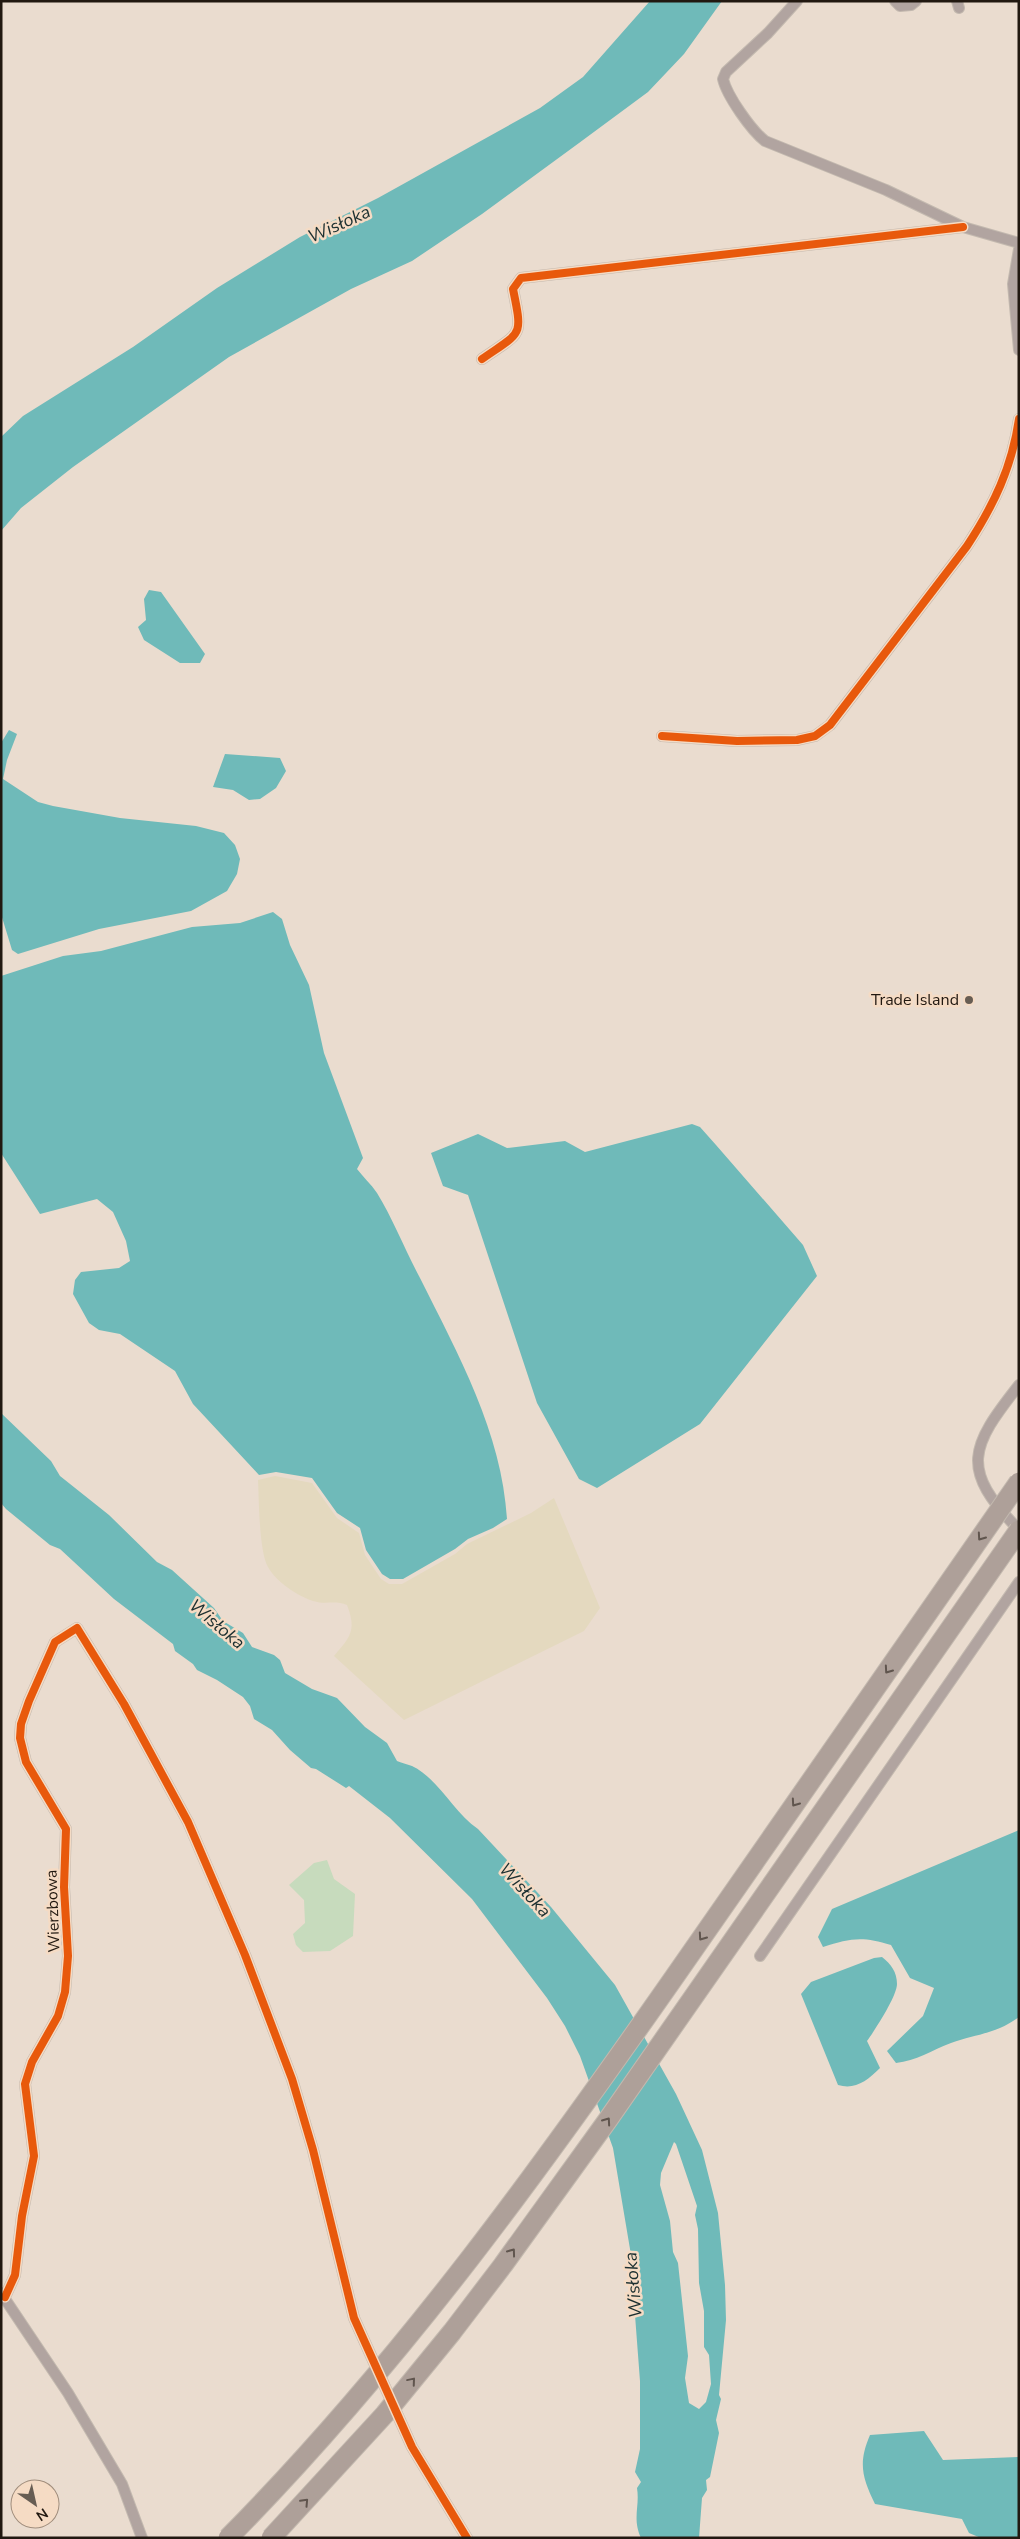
<svg xmlns="http://www.w3.org/2000/svg" width="1020" height="2539" font-family="'Nunito Sans',sans-serif">
  <style>
    .green { fill: #c7dbbd }
    .sand { fill: #e4d9bf }
    .water { fill: #6fbab9; fill-rule: evenodd }
    .lines { fill: none; stroke-linecap: round; stroke-linejoin: round }
    .minor-casing { stroke: #c3b9af; stroke-width: 12 }
    .minor { stroke: #b1a4a0; stroke-width: 10 }
    .motorway-bridge-casing { stroke: #c3b9af; stroke-width: 21; stroke-linecap: butt }
    .motorway-bridge { stroke: #aea099; stroke-width: 19 }
    .cycleway-casing { stroke: #f5dbc4; stroke-width: 11 }
    .cycleway { stroke: #e8590c; stroke-width: 8 }
    .oneway { stroke: #60554e }
    .poi-dot { fill: #675d53; stroke: #f5dbc4; stroke-width: 2 }
    .labels { text-anchor: middle; dominant-baseline: central; stroke-width: 5; stroke-linejoin: round; paint-order: stroke }
    .poi-label { font-size: 16px; fill: #211810; stroke: #f5dbc4; text-anchor: end }
    .street-label { font-size: 16px; fill: #211810; stroke: #f5dbc4 }
    .water-label { font-size: 18px; font-style: italic; fill: #1b2f30; stroke: #f5dbc4 }
  </style>
  <rect width="100%" height="100%" fill="#eadccf"/>
  <path class="green" d="M327,1860L334,1879L355,1894L353,1936L330,1951L303,1952L296,1945L293,1934L305,1923L304,1900L289,1885L314,1863Z"/>
  <path class="sand" d="M275,1476L312,1483L337,1518L359,1533L365,1555L381,1579L389,1584H402L455,1554L467,1544L531,1513L554,1498L600,1608L584,1631L404,1720L334,1656C350,1637 357,1631 347,1605C336,1600 325,1605 313,1601C298,1596 276,1582 268,1567C259,1552 259,1499 258,1480Z"/>
  <path class="water" d="M650,1H722L684,54L648,92L579,143L482,214L412,261L351,289L229,357L73,467L21,508L1,531V437L23,416L133,347L217,288L300,237L378,198L540,108L583,77Z
    M149,590L161,592L205,654L200,663H180L144,640L138,627L146,620L144,599Z
    M9,730L17,734L7,760L3,779L38,802L53,806L120,818L196,826L224,833L235,845L240,859L237,874L227,891L191,911L99,929L18,954L12,950L1,914V743Z
    M225,754L280,758L286,771L276,788L260,799L249,800L233,790L213,787Z
    M273,912L282,919L290,945L309,985L324,1053L363,1158L357,1169C363,1177 371,1184 377,1193C393,1219 405,1250 420,1278C458,1354 502,1433 507,1519L493,1528L468,1539L455,1549L403,1579H390L382,1574L366,1550L360,1528L337,1513L312,1478L276,1472L259,1475L193,1404L175,1371L120,1334L99,1330L89,1323L73,1294L75,1280L81,1272L119,1268L130,1261L126,1241L113,1212L97,1199L40,1214L1,1153V976L63,956L101,951L192,927L240,923Z
    M692,1124L700,1127L716,1145L803,1245L817,1276L700,1424L597,1488L579,1479L537,1403L468,1195L443,1186L431,1153L478,1134L507,1148L565,1141L585,1152Z
    M1,1413L51,1461L60,1476L109,1515L157,1562L172,1570L214,1608L223,1621L243,1633L252,1647L274,1655L280,1660L285,1673L312,1689L337,1698L365,1727L387,1743L397,1761C401,1763 407,1764 412,1766C439,1779 453,1812 478,1829L551,1907L615,1985L676,2094L702,2150L718,2213L725,2285L726,2320L719,2395L721,2399L716,2420L719,2433L710,2477L706,2480L707,2490L702,2498L699,2538H641C632,2518 640,2507 637,2488L641,2482L635,2472L640,2449V2381L630,2249L613,2148L580,2056L565,2026L547,1998L472,1899L390,1818L349,1786L346,1788L316,1769L311,1768L290,1750L272,1730L254,1719L250,1706L243,1697L217,1680L197,1670L193,1664L175,1651L173,1644L114,1599L60,1549L50,1545L6,1509L1,1503ZM674,2142L676,2144L697,2206L695,2215L698,2229L699,2283L704,2311V2347L709,2355L711,2384L706,2402L699,2409L689,2403L685,2378L688,2356L678,2263L673,2252L670,2221L660,2185L661,2173Z
    M1019,1830V2017C996,2034 976,2034 951,2043C932,2050 916,2061 896,2063L887,2051L923,2016L934,1988L910,1978L891,1945C863,1936 850,1938 823,1947L818,1937L832,1909Z
    M882,1957C891,1964 897,1972 897,1984C897,1996 875,2030 867,2041L880,2068C867,2081 855,2090 838,2085L801,1994L811,1982L874,1958Z
    M924,2431L943,2460L1019,2457V2537L981,2538L969,2533L962,2519L875,2504C862,2477 858,2463 870,2435Z"/>
  <g class="lines">
    <g class="minor-casing">
      <path id="minor" d="M797,1L768,33L726,72L723,79C727,96 751,130 765,141L886,190L963,227L1019,243
        M895,1L900,6L911,5L916,1
        M957,1L959,8
        M1019,249L1013,284L1019,350
        M482,359C522,331 523,338 513,289L521,278L963,227
        M662,736L737,741L797,740L815,736L830,725L967,546C994,505 1012,467 1019,419
        M1019,1385C970,1447 959,1469 1019,1530
        M760,1956L1019,1582
        M1,2293L68,2393L122,2484L142,2538
        M5,2297L15,2275L22,2216L34,2156L25,2084L32,2062L58,2016L65,1992L68,1956L64,1887L66,1829L26,1762L20,1738L21,1724L29,1701L55,1642L77,1628L124,1704L188,1822L245,1955L292,2079L313,2150L354,2318L412,2447L467,2538"/>
    </g>
    <use href="#minor" class="minor"/>
    <g class="motorway-bridge-casing">
      <path id="motorway-bridge" d="M228,2538C403,2361 547,2160 689,1956C799,1798 909,1640 1019,1482
        M271,2538L385,2414L452,2332L503,2265L607,2121L1019,1530"/>
    </g>
    <use href="#motorway-bridge" class="motorway-bridge"/>
    <g class="cycleway-casing">
      <path id="cycleway" d="M482,359C522,331 523,338 513,289L521,278L963,227
        M662,736L737,741L797,740L815,736L830,725L967,546C994,505 1012,467 1019,419
        M5,2297L15,2275L22,2216L34,2156L25,2084L32,2062L58,2016L65,1992L68,1956L64,1887L66,1829L26,1762L20,1738L21,1724L29,1701L55,1642L77,1628L124,1704L188,1822L245,1955L292,2079L313,2150L354,2318L412,2447L467,2538"/>
    </g>
    <use href="#cycleway" class="cycleway"/>
  </g>
  <defs><path id="oneway-chevron" d="M-2-3.5L2.5 0L-2 3.5" fill="none" stroke-width="1.6" stroke-linecap="round" stroke-linejoin="round" transform="scale(1.25)"/></defs>
  <g class="oneway">
    <use href="#oneway-chevron" transform="translate(981 1537) rotate(125)"/>
    <use href="#oneway-chevron" transform="translate(888 1670) rotate(125)"/>
    <use href="#oneway-chevron" transform="translate(795 1803) rotate(125)"/>
    <use href="#oneway-chevron" transform="translate(702 1937) rotate(125)"/>
    <use href="#oneway-chevron" transform="translate(607 2121) rotate(-55)"/>
    <use href="#oneway-chevron" transform="translate(512 2252) rotate(-54)"/>
    <use href="#oneway-chevron" transform="translate(412 2381) rotate(-50)"/>
    <use href="#oneway-chevron" transform="translate(305 2502) rotate(-47)"/>
  </g>
  <circle class="poi-dot" cx="969" cy="1000" r="5"/>
  <g class="labels">
    <g class="poi-label">
      <text x="959" y="1000">Trade Island</text>
    </g>
    <g class="street-label">
      <text transform="translate(53 1911) rotate(-92)">Wierzbowa</text>
    </g>
    <g class="water-label">
      <text transform="translate(339 224) rotate(-24)">Wisłoka</text>
      <text transform="translate(217 1624) rotate(40)">Wisłoka</text>
      <text transform="translate(525 1890) rotate(47)">Wisłoka</text>
      <text transform="translate(633 2285) rotate(-95)">Wisłoka</text>
    </g>
  </g>
  <rect width="1020" height="2539" fill="none" stroke="#211810" stroke-width="5"/>
  <g transform="translate(35 2504) rotate(146)"><circle r="24" fill="#f5dbc4" stroke="#a08d7c"/>
  <path d="M0-4L9 19L0 12L-9 19Z" fill="#675d53"/>
  <text y="-8" font-size="14" font-weight="bold" text-anchor="middle" fill="#211810">N</text>
  </g>
</svg>
